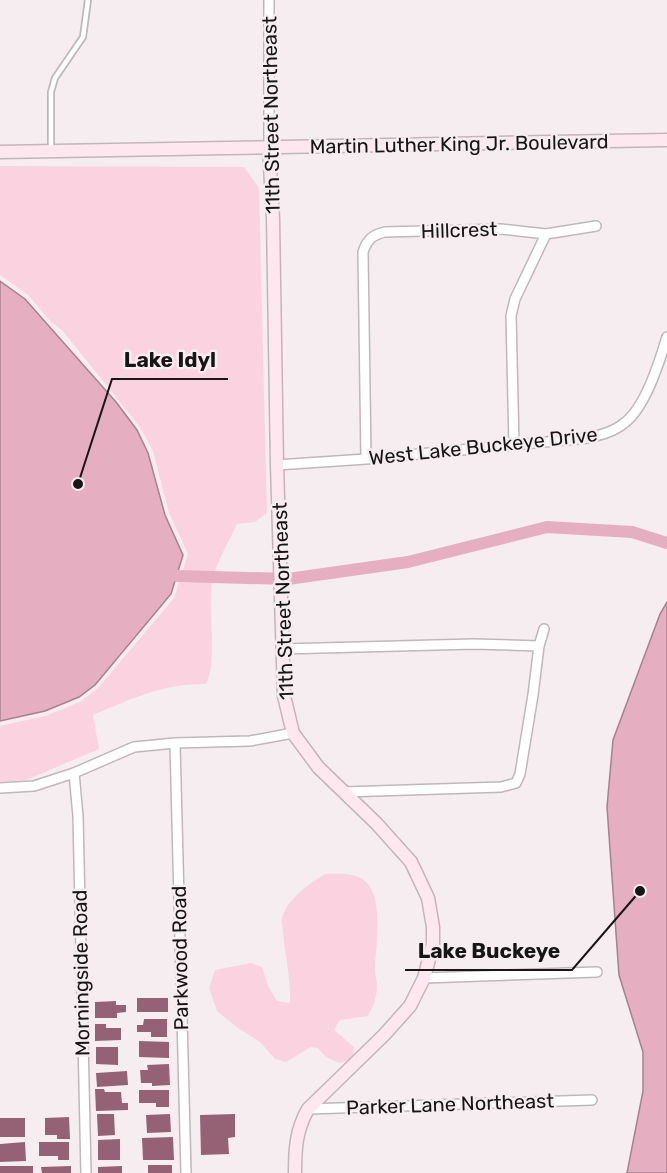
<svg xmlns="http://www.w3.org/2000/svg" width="667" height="1173" font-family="Rubik,sans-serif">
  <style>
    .green { fill: #fbd3e0 }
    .water { fill: #e6aec1; stroke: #a8808e; stroke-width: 1.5 }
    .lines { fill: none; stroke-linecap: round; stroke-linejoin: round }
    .canal { stroke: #e6aec1; stroke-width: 12 }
    .building { fill: #956275 }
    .lane-casing { stroke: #c0b7ba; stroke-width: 8 }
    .street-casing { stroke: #c0b7ba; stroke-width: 12 }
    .secondary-casing { stroke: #c0b7ba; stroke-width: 15 }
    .lane { stroke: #fff; stroke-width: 4.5 }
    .street { stroke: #fff; stroke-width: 9 }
    .secondary { stroke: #fee7ef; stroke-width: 12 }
    .labels { text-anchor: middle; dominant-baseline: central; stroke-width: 5; stroke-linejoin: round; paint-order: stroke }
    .street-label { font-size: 20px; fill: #181516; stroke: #f6edf0 }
    .leader { fill: none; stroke: #181516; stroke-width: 2 }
    .callout-dot { fill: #181516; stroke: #f6edf0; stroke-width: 2 }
    .callout-label { font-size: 21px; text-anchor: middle; font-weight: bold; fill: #181516; stroke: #f6edf0; stroke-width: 5; stroke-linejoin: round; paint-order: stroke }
  </style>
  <rect width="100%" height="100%" fill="#f6edf0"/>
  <path class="green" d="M0,166L244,167L259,188L267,513L255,522L237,524C230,540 216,562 213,579C206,611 219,657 206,684C164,683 131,699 93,715L99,749L26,780L0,782V726L45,716L80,702L98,688L174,598L188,554L169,513L153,451L140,427L62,330L51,322L28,295L0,275Z
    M325,874C338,874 354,872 365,881C385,898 375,948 375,971C375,977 378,983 377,989C376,999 373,1007 368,1016L340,1020L334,1030L354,1047L353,1057L350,1060L339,1063L326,1057L318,1048L311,1047L286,1062L275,1059L260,1042L238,1028L217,1011L209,988L215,970L251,963L262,967L268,986L277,1001L290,1003C291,979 285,956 283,932C283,928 281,921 282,918C288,898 309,884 325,874Z"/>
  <path class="water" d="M0,281L25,299L116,402L137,430L148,453L165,515L183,555L171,594L95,685L79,697L45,711L0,721Z
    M667,602V1173H627L643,1091V1052L619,975L607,807L613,740L660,614Z"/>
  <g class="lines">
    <path class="canal" d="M177,576L288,579L408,562L547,527L632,532L667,543"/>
  </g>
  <path class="building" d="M137,998H168V1012H137Z
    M116,1001V1005H126V1012L117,1013V1018H95V1002Z
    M144,1019H167V1037H151V1032H137V1025H143Z
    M95,1024H106V1028H121V1040L95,1041Z
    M139,1041L169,1042V1058L139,1057Z
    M96,1047H118V1065L96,1064Z
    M169,1064L170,1085L152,1086V1083H141L140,1070H148L147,1065Z
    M127,1071L128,1085L97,1087L96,1073Z
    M95,1089H104L105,1092H121L122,1103H128V1110L96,1111Z
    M139,1090H169V1107H156V1103H139Z
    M97,1114H114L115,1135L98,1136Z
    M170,1114L171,1132L147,1133L146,1115Z
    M235,1114V1137L228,1138L229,1154L201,1155L200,1115Z
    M69,1117L70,1139H57V1135H45V1118Z
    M0,1118H25V1137H0Z
    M173,1137L174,1160H143L142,1138Z
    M120,1139V1160H98V1140Z
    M25,1142L26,1161L0,1162V1144Z
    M39,1142H69V1160H58V1156H39Z
    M148,1165H172V1173H148Z
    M0,1166H33V1173H0Z
    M71,1166V1173H42L41,1167Z
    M122,1166V1173H98V1167Z"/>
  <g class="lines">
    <g class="lane-casing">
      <path id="lane" d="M51,149V92L55,78L83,37L88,0"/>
    </g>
    <g class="street-casing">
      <path id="street" d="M269,0V148
        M514,445L511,316L515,299L546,234
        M366,459L363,252C367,240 372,235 385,232L501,229L546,234L596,226
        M277,465L366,459L588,438C600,435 613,432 623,424C645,409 659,363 667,337
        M282,649L474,644L539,646
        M175,743L186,1173
        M74,773L78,816L86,1173
        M0,788L34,786L74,773L134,747L175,743L250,741L293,733
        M344,792L501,787L516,783L520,774L533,695L539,646L544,629
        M424,978L597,972
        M308,1109L592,1100"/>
    </g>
    <g class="secondary-casing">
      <path id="secondary" d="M269,148L273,219L277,465L284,696L293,733L318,767L377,824L411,862L428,898L433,927V944L424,978L410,1006L384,1035L308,1109C296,1130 295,1149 295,1173
        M0,152L667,140"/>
    </g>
    <use href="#lane" class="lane"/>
    <use href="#street" class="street"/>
    <use href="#secondary" class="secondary"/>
  </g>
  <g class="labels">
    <g class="street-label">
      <text transform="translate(271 115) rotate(-91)">11th Street Northeast</text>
      <text transform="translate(459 144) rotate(-1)">Martin Luther King Jr. Boulevard</text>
      <text transform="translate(459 230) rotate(-2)">Hillcrest</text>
      <text transform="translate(483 446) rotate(-6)">West Lake Buckeye Drive</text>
      <text transform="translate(283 601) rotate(-92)">11th Street Northeast</text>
      <text transform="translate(180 958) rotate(-91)">Parkwood Road</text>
      <text transform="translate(81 973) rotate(-91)">Morningside Road</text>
      <text transform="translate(450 1104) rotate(-2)">Parker Lane Northeast</text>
    </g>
  </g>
  <path class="leader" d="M78 484L112 379H228M640 891L572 970H405"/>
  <g class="callout-dot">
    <circle cx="78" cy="484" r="6"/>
    <circle cx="640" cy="891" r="6"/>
  </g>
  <g class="callout-label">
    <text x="170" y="367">Lake Idyl</text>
    <text x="489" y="958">Lake Buckeye</text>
  </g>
</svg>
